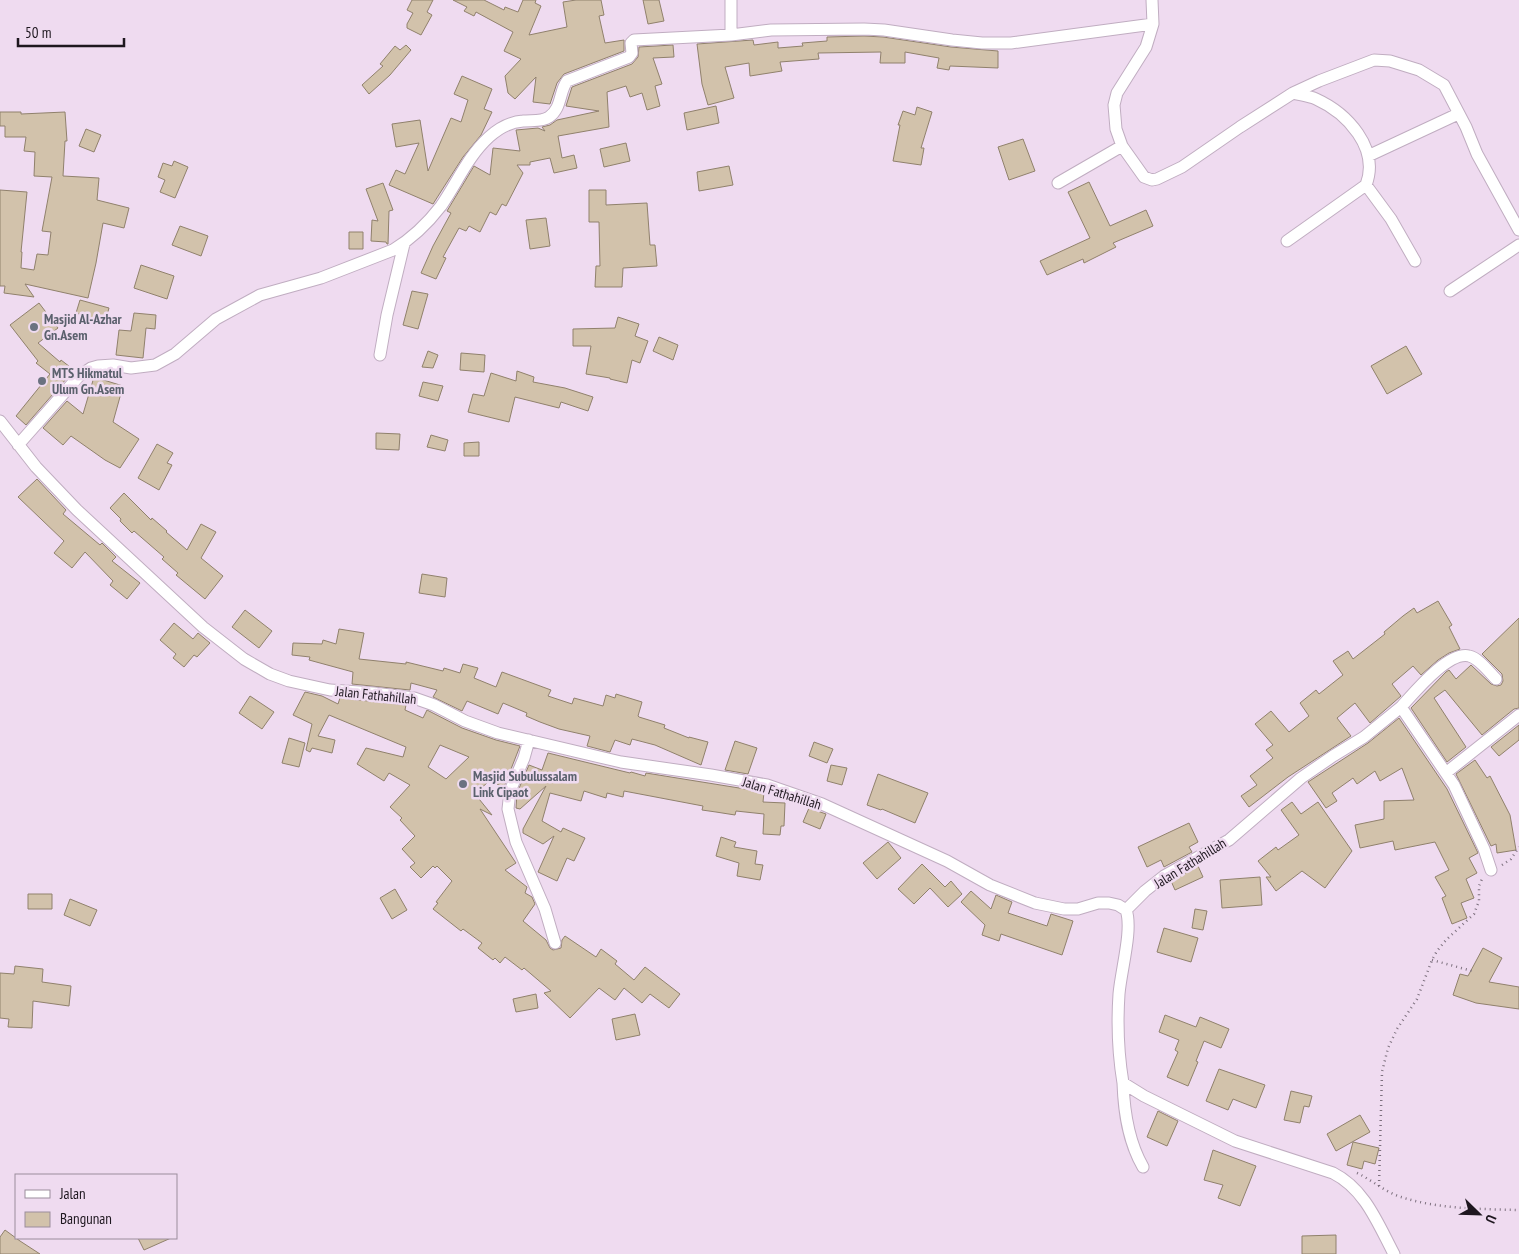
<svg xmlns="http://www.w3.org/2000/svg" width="1519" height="1254" font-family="'PT Sans Narrow',sans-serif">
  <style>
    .building { fill: #d2c2ab; stroke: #90816c; fill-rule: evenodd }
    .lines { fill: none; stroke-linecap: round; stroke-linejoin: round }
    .minor-casing { stroke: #c0adc1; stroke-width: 13 }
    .path { stroke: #7d707e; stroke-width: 2.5; stroke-dasharray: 1 4; stroke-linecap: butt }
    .minor { stroke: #fff; stroke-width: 11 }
    .worship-dot { fill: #6b7280; stroke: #efdbf0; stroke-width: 2 }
    .labels { text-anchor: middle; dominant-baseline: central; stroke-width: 5; stroke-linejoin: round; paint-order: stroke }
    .worship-label { font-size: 14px; font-weight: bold; fill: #5b616d; stroke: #efdbf0; text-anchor: start }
    .street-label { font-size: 14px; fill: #1e171f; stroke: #efdbf0 }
  </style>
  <rect width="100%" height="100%" fill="#efdbf0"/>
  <path class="building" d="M412,0H433L427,12L432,15L421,35L407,28V24L413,13L407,10Z
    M453,0H484L504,10L505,7L518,12L523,0H536L535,3L541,6L529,35L567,27L563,2L576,0H601L604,15L599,16L605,43L624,40V51L564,74L557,83L550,104L533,102L536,77L515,99L508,93L505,76L521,59L504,51L513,32L476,12L474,16L464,11L467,7Z
    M643,0H659L664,21L648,24Z
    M864,36L883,37L951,47L998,51V68L950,66L949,70L937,68L939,58L905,52V63H880L881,52L818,53L819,59L780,62L782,71L750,76L749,63L725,67L734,98L708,105L702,84L697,44L753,40L754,45L778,42V48L803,46L802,43L827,41V37Z
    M406,45L411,50L390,75L369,94L362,85L383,66L380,64L395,46L400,50Z
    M673,45L674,57L653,58L662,84L655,86L660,106L647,110L642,93L630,97L626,86L607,92L609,127L558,136L562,158L574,155L577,168L554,173L550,158L530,162V165H517L523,173L506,206L502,204L496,215L490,212L480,232L469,226L466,231L459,228L443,257L446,258L436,279L421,273L433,246L451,213L447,211L474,166L490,175L493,148L520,151L516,130L538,128L545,131L542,127L550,125L557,120L599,111L566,106L572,87L632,64L638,57L639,47Z
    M462,76L492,89L484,109L492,112L481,135L463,157L433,204L389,185L396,170L405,174L419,143L396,147L392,124L420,120L428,171L451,118L461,122L468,100L454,94Z
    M716,106L719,123L687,130L684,113Z
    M917,107L932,112L921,148H924L921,165L893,161L900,125H898L903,111L915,115Z
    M0,112H21V114L65,112L67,141H65L63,176L99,178L97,200L129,208L124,228L103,223L96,263L88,298L25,284L34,297L4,293L5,286H0V190L27,192L21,252H22L21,268L34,270L37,254L48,255L51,232L42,231L52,177L34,176L35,152L24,151L26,137H5V126H0Z
    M86,129L101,135L94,152L79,146Z
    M1023,139L1035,171L1009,180L998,147Z
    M626,143L630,161L604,167L600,149Z
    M174,161L188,167L175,198L160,192L165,180L158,177L163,163L172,166Z
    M729,166L733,185L699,191L697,172Z
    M1089,182L1110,226L1146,210L1153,226L1113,243L1116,247L1084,263L1083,259L1047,275L1040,261L1090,238L1068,192Z
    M383,183L393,210L389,211L388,244H387L386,242L371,241L372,220L378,221L366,189Z
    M589,190H606V205L647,203L650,245H655L657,266L623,268L622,287H595L596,266H600L599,222H589Z
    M546,218L550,246L530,249L526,220Z
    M180,226L208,236L201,256L172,245Z
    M349,232H363V249H349Z
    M141,265L174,276L167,299L134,288Z
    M412,291L428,294L418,329L403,325Z
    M80,300L109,308L105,322L76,313Z
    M39,303L58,328L38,343L60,362L61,360L74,370L26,425L16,416L50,374L36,363L38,361L10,325Z
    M134,313L156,315L155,329L146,328L143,358L116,355L119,330L131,331Z
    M618,317L639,324L635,336L648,341L640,363L632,360L627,383L610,379V378L586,374L591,346H573V329L615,328Z
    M659,337L678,345L673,360L653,351Z
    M1406,346L1422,374L1387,394L1371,366Z
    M428,351L438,355L433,368L422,367Z
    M461,353L485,355L484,372L460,370Z
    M517,371L534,377L533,382L565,388L593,397L588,411L561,402L559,408L515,397L509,422L468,412L473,394L484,396L491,373L516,381Z
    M94,377L123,386L113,422L139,439L120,468L105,460L71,436L63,445L43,428L67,401L83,414Z
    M423,382L443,386L438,401L419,396Z
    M376,433L400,434L399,450L376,449Z
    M431,435L448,440L445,451L427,447Z
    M479,442V456H464V443Z
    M157,444L173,453L167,463L172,465L159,490L138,478Z
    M37,479L66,510L63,514L100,545L102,543L116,557L112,561L140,583L127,599L110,585L113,581L85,552L72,568L54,553L64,541L18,497Z
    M124,493L151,520L152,518L167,531L166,532L187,550L201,524L216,532L201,558L223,576L205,599L176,575L178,573L162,559L164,557L134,531L132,533L120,521L121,519L110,508Z
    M422,574L447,578L445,597L419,593Z
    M1438,601L1452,625L1449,627L1460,649L1449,653L1438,660L1421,675L1413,666L1392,684L1401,696L1370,723L1355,703L1337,718L1351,736L1288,777L1249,807L1241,796L1257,785L1250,776L1273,758L1266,750L1273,745L1255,724L1271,711L1289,732L1309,716L1300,703L1316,690L1319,694L1343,675L1333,661L1348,651L1353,659L1385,634L1384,632L1403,616L1414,608L1417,613Z
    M245,610L272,631L259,648L232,627Z
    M1519,618V708L1514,709L1482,735L1445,690L1434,698L1466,747L1447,762L1411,708L1446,672L1449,670L1456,679L1471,665L1491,684L1497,686L1501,685L1503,681L1502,674L1482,654Z
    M174,623L193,639L198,633L210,643L197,657L194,655L184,667L173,658L176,654L160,640Z
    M339,629L364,633L359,659L406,664V662L443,671L444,668L460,673L463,664L478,668L474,678L496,687L502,672L551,690L548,696L572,704L574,698L603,706L606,695L615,698L616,694L642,702L638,716L639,717L665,725L664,728L689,738V737L708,742L701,765L655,745L632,739L630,745L615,740L610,752L587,746L590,736L559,729L540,722L526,716L527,713L503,703L498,714L467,701L462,711L433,697L437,690L411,683L410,690L352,684L353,672L309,660L310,657L292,655L293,643L322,644L323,640L336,644Z
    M305,692L322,696L338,704L340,698L406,705L405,710L423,718L427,710L462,728L496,740L520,746L504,787L489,781L475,794L492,815L480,809L516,863L505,870L527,887L525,893L532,897L535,904L523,921L546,940L550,948L553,950L561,948L562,940L565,936L596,957L601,949L617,961L615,964L634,980L645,967L680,994L669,1008L650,994L642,1003L624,988L615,1000L599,988L570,1018L544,993L551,991L524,968L522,970L505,957L500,963L495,958L493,960L478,948L482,943L463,929L461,931L433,909L438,903L436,902L452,881L437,866L435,868L433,866L421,878L410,867L415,863L402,849L415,836L400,820L402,818L390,807L410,785L389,773L384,781L357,764L366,748L403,757L406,747L329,715L318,736L335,740L332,753L312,748L310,752L306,750L312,724L293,715ZM440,745L469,757L446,779L428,767Z
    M250,696L274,712L262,729L239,713Z
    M1399,718L1447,789L1478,853L1469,858L1477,873L1466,879L1474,898L1461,903L1467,918L1452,924L1442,898L1446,896L1435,877L1449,870L1435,842L1395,850L1393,841L1360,848L1355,825L1384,819V801L1414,800L1402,768L1380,781L1375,771L1357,784L1353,778L1332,793L1337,801L1326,808L1308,782L1368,743Z
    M1519,725V740L1499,756L1491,747Z
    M289,738L305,743L299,767L282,763Z
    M735,741L757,748L748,774L725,770Z
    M814,742L833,749L827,763L809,756Z
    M548,753L630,773L631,772L645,776L646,773L764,792L763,802L785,803L784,826H781L780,835L763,834L764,814L736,811L735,815L716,812L702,810L703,806L624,791L623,797L607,793L606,798L584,791L581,801L550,793L542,821L561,832L563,828L585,838L574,861L567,858L557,881L538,872L554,836L543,844L523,833V829L546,786L520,809L516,808L517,793L529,765L542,770Z
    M1475,760L1487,778L1490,776L1510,815L1516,850L1497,853L1496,844L1491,846L1456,774Z
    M831,765L847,768L842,785L827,781Z
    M878,774L928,793L915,823L882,809L881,810L867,805Z
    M1292,802L1301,814L1318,802L1352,851L1325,888L1302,871L1276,891L1266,877H1271L1258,861L1276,847L1278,850L1299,835L1281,810Z
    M809,808L826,814L820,829L803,822Z
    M1189,823L1198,842L1189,847L1192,852L1164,867L1161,860L1147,867L1138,847Z
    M721,837L736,842L734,847L757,851L755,864L763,865L760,880L737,876L739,863L716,856Z
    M888,842L901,858L877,879L863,863Z
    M922,864L945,887L951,881L962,894L948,907L930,888L914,904L898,889Z
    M1198,866L1203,877L1175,890L1171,881Z
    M1260,877L1262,905L1222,908L1220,880Z
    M395,889L407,910L392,919L380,898Z
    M971,891L991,909L996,895L1012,902L1008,913L1047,926L1051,914L1073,921L1062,955L1001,934L999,941L982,935L985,925L961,902Z
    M28,894H52V909H28Z
    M70,899L97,910L90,926L64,915Z
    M1195,909L1207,911L1203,930L1192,928Z
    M1164,928L1198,938L1191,962L1157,952Z
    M1483,948L1502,958L1489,982L1519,987V1009L1476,1003L1453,995L1460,974L1468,976Z
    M15,966L43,969L42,982L71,986L69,1006L33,1001L32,1028L8,1027L9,1019L0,1018V973L14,974Z
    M536,994L538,1008L516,1012L513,999Z
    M635,1014L640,1035L616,1040L612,1019Z
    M1165,1015L1196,1027L1200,1017L1229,1029L1221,1048L1204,1041L1196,1061L1198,1062L1188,1086L1167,1077L1178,1052L1175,1050L1179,1040L1159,1032Z
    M1219,1069L1265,1085L1256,1108L1233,1099L1228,1110L1206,1101Z
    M1291,1091L1312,1096L1309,1107L1304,1106L1300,1123L1284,1120Z
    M1158,1111L1178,1121L1167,1146L1147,1137Z
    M1360,1115L1370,1132L1336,1151L1327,1134Z
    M1353,1142L1379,1148L1375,1164L1364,1161L1362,1169L1347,1165Z
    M1213,1150L1256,1166L1240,1206L1218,1198L1223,1185L1204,1180Z
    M5,1230L20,1241L40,1254H0V1237Z
    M1336,1235V1254H1302V1236Z
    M138,1238H171L144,1250Z"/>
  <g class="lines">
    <g class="minor-casing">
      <path id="minor" d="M1152,0L1153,24L1146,47L1117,93L1114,105L1116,129L1122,146L1144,177L1152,180L1157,179L1182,167L1240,127L1293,93L1319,81L1374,60L1390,61L1419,70L1444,85L1466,127L1477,154L1519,230
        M731,35L771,30L864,29L884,30L952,40L982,43H1011L1153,24
        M1293,93C1300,95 1309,96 1316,99C1347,113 1380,148 1366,185L1391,219L1415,261
        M1368,156L1458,114
        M1058,183L1122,146
        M1287,241L1366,185
        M1450,291L1519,245
        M380,355L387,315L404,244
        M0,421L36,467L77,510L203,627L244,659L270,674L289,681L330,690L374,693L414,698L434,705L465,721L498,733L621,762L711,775L767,785L822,804L947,861L990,885L1035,903L1064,909H1078L1098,903H1109L1118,905L1126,910
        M18,445L79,376L91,368L98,366L113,365L131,368L155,365L175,354L216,319L260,295L321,278L393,250C411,239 428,223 441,206C457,183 468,156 489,137C499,128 509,122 523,121C531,120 542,122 549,117C562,108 559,92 567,81L629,57L632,53L631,43L634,40L731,35V0
        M1401,707C1414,693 1448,651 1469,656C1479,658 1489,672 1496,679
        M529,740L524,758L510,791L508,809L516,842L545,909L555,943
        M1447,772L1519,715
        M1126,910L1145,891L1164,876L1229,840L1301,778L1333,756L1364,737L1401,707L1454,785L1484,849L1491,870
        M1126,910C1133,929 1121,970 1119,994C1117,1024 1118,1053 1123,1083L1144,1096L1235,1141L1333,1173C1365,1189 1378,1224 1394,1254
        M1123,1083C1124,1112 1128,1141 1143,1167"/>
    </g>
    <path class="path" d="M1502,865L1511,859L1519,847
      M1432,960L1472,971
      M1357,1173C1372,1180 1385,1192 1401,1197C1438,1209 1480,1209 1519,1210
      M1379,1186L1382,1072L1388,1048L1397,1029L1417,999L1432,960L1437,951L1446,940L1474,914L1479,901V886L1482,879"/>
    <use href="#minor" class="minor"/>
  </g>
  <g class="worship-dot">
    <circle cx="34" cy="327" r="5"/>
    <circle cx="42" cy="381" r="5"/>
    <circle cx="463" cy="784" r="5"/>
  </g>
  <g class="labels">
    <g class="worship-label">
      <text x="44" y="319">Masjid Al-Azhar<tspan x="44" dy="16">Gn.Asem</tspan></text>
      <text x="52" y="373">MTS Hikmatul<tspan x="52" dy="16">Ulum Gn.Asem</tspan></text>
      <text x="473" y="776">Masjid Subulussalam<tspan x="473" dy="16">Link Cipaot</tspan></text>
    </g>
    <g class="street-label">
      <text transform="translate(376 695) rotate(6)">Jalan Fathahillah</text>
      <text transform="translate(782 793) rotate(17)">Jalan Fathahillah</text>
      <text transform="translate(1190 863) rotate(-32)">Jalan Fathahillah</text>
    </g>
  </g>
  <rect x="15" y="1174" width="162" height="65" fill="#efdbf0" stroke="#9b8d9c"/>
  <rect x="25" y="1190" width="25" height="8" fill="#ffffff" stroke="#9b8d9c"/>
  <text x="60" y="1199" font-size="15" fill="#1e171f">Jalan</text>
  <rect x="25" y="1212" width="25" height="15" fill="#d2c2ab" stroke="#9b8d9c"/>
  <text x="60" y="1224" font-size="15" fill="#1e171f">Bangunan</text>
  <g transform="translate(1479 1214) rotate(113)" stroke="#efdbf0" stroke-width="4" paint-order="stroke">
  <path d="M0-4L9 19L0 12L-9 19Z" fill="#1e171f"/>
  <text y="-8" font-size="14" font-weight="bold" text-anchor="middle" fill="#1e171f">U</text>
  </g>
  <path d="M18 38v8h106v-8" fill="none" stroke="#1e171f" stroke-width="2.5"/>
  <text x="25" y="38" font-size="15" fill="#1e171f" stroke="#efdbf0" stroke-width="4" paint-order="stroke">50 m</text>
</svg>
